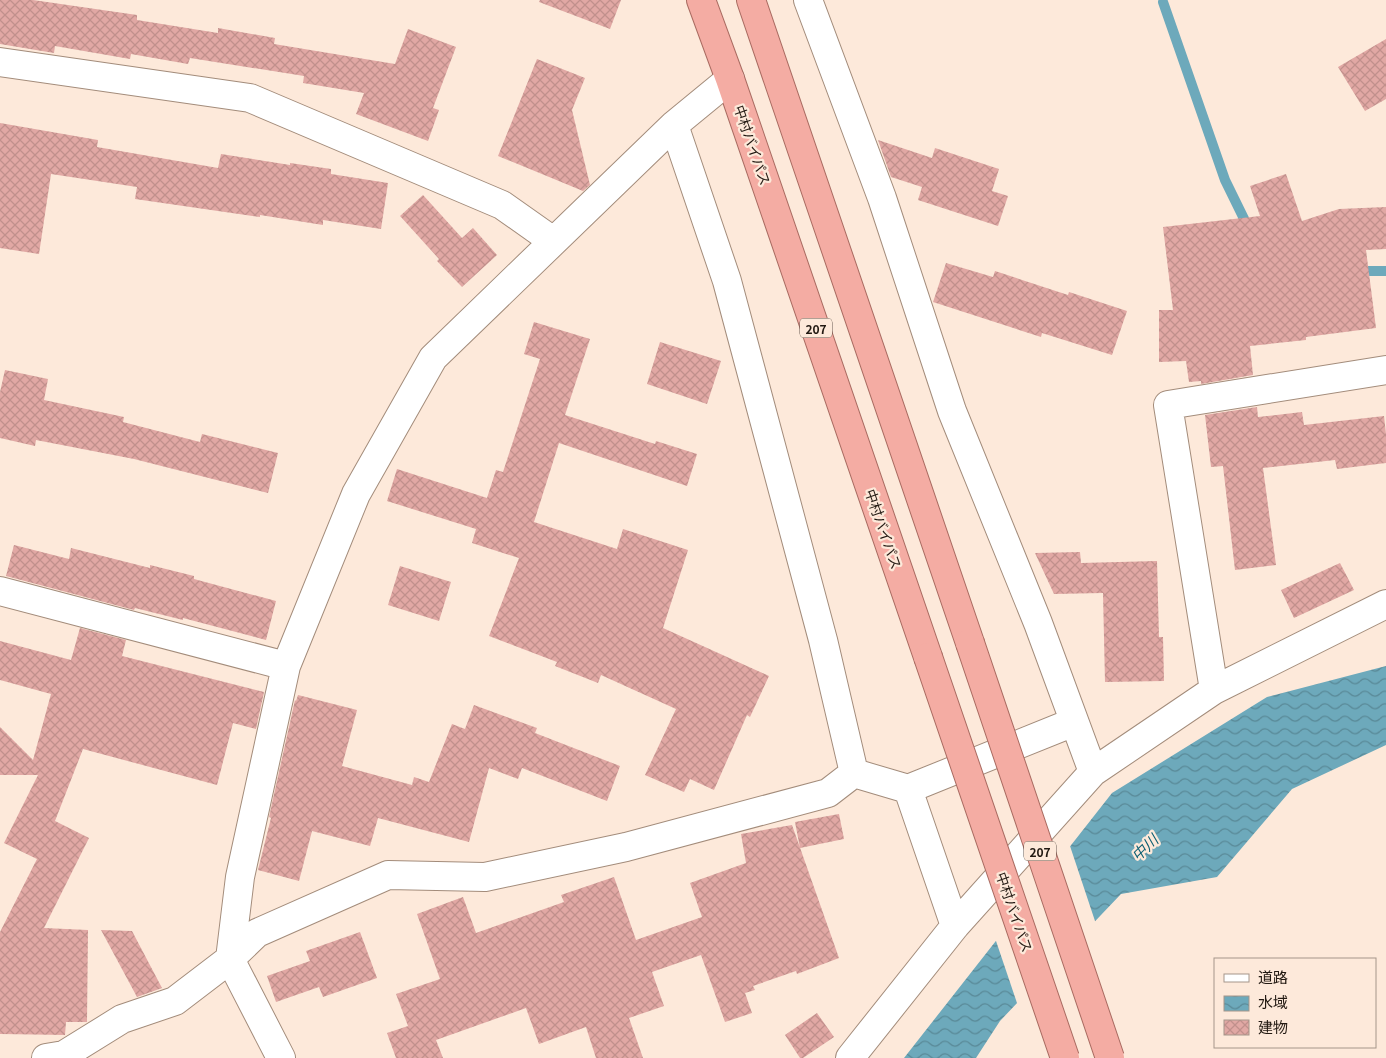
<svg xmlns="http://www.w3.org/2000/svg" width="1386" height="1058" font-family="Georgia,'Noto Sans JP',serif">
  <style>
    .water { fill: url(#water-waves) }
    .pier { fill: #fde9da }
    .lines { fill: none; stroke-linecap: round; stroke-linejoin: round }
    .stream { stroke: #6da9bb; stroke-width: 10 }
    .building { fill: url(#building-cross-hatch) }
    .minor-casing { stroke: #a38c7b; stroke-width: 30 }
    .trunk-casing { stroke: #a96b61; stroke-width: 30 }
    .minor { stroke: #fff; stroke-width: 28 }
    .trunk { stroke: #f4aca3; stroke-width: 28 }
    .trunk-bridge-casing { stroke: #a96b61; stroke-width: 30; stroke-linecap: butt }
    .trunk-bridge { stroke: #f4aca3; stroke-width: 28 }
    .labels { text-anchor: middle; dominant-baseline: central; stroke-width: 4.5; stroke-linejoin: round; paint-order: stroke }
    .shield { fill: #fde9da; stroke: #64574e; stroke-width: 1 }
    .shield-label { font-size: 12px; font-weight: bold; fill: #221912 }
    .street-label { font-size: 14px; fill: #221912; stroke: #fde9da }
    .water-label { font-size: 15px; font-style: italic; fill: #0d5f73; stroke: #fde9da }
  </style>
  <defs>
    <pattern id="water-waves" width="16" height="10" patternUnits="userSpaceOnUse" patternTransform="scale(1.25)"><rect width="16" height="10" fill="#6da9bb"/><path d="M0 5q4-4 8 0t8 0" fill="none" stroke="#598997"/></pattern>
    <pattern id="building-cross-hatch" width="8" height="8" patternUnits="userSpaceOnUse" patternTransform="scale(1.25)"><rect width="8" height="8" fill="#e1a8a4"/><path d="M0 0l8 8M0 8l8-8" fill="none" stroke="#c1908c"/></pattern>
  </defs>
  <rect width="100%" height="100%" fill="#fde9da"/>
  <path class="water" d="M1386,666V745L1292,789L1217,877L1121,894L1000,1021L976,1058H904L1112,793L1267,697Z"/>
  <path class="pier" d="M1069,843L1096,924L1018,1006L995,938Z"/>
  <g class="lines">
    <path class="stream" d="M1163,2L1225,180L1249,229
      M1357,271H1386"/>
  </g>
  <path class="building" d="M0,0H33L137,15V20L218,33V28L275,38L274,44L395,64L408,29L456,47L433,108L439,110L428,141L356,114L364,93L303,83L304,76L190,58L188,64L131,54L130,59L55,46L54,53L0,44Z
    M540,0H621L610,29L539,2Z
    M1386,39V99L1365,111L1338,67Z
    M537,59L585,78L572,110L590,185L583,191L498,156Z
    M0,123L98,140L97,147L218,168L221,154L290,165V163L331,169V174L388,183L381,229L323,220V225L260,215V217L135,199L137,187L51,174L39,254L0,248Z
    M878,140L932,158L935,148L999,169L992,191L1008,196L998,226L918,200L922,187L891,177Z
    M1286,174L1302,221L1339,209L1386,207V249L1366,250L1376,328L1306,337V340L1250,346L1253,375L1201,384V381L1189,382L1186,361L1159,362V310H1173L1163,227L1260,216L1250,186Z
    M423,195L462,238L473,228L497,255L462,287L437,261L439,259L400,216Z
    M946,263L993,277L995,271L1068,295L1069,292L1127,311L1112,355L1042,333L1041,337L933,302Z
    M534,322L590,339L565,415L655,444L656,441L697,454L687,486L559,443L534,522L617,549L623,529L688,550L663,628L769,676L750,717L747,715L714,790L690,779L684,792L645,775L676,709L601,675L598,683L555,666L557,662L489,636L519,558L472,543L476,529L387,501L397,469L487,498L496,470L503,472L540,359L524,354Z
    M660,342L721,361L707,404L647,384Z
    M5,370L48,379L44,400L124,417L123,422L200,442L202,434L278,453L268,493L134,459L36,440L35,446L0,438V392Z
    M1257,407L1258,417L1302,412L1304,425L1384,416L1386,434V463L1337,469L1335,460L1263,468L1276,565L1235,570L1223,466L1211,467L1205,415Z
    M14,545L69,559L71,548L150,568V565L194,576V579L276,601L266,640L183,618V620L135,608L134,610L6,576Z
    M1080,552L1081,563L1157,561L1159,637H1163L1164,681L1105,682L1103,593L1054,594L1035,553Z
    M1340,563L1354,590L1294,618L1281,590Z
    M400,566L451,582L439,621L388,605Z
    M80,628L126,640L122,656L264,692L256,729L233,723L217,785L83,749L55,821L89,838L44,928L88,930L87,1022H66L65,1035L0,1034V932L37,859L4,843L38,775H0V727L33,760L51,694L0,680V641L71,660Z
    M298,695L357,710L342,766L412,785L414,777L429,782L452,724L465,729L474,705L537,728L535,733L620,766L607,801L522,768L518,779L489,768L469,842L378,818L370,846L312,831L299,881L258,870L271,818L269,817L295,700L296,701Z
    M839,814L844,839L800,848L795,822Z
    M792,825L839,958L797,974L796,971L753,986L755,990L745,993L752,1013L725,1022L701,955L652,972L664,1006L629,1018L643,1058H596L586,1027L539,1044L526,1008L436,1040L443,1058H396L387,1033L408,1026L396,994L440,979L417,914L463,897L476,933L564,902L561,895L614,877L636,940L702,917L690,883L746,863L741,834Z
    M101,930L132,931L162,988L137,997Z
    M360,932L377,978L323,997L319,987L276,1002L267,976L310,961L306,951Z
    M817,1013L834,1037L803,1058H800L785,1035Z"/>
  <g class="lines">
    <g class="minor-casing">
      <path id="minor" d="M808,0L882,198L952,411L1038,623L1093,772
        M0,62L250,98L502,205L553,241
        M674,125L727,281L823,640L854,773L908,789L955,926
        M0,591L286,666
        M1214,690L1168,405L1386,370
        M908,789L1074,722
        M46,1058L64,1055L122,1019L175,1001L230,959L257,933L388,875L485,877L626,847L828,793L854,773
        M281,1058L230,959L240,877L286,666L356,494L433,358L674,125L730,79
        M850,1058L955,926L1093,772L1214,690L1386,604"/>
    </g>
    <g class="trunk-casing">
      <path id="trunk" d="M701,0L730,79L928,657
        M751,0L970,643"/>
    </g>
    <use href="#minor" class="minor"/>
    <use href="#trunk" class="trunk"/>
    <g class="trunk-bridge-casing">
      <path id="trunk-bridge" d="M970,643L1110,1058
        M928,657L1065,1058"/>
    </g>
    <use href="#trunk-bridge" class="trunk-bridge"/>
  </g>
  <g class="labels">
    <g class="shield">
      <rect x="800" y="318.5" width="32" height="19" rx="4"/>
      <rect x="1024" y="841.5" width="32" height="19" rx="4"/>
    </g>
    <g class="shield-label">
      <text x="816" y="328">207</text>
      <text x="1040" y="851">207</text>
    </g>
    <g class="street-label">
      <text transform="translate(753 145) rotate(71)">中村バイパス</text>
      <text transform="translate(884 529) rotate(71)">中村バイパス</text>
      <text transform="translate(1015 912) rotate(71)">中村バイパス</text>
    </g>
    <g class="water-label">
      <text transform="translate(1144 847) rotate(-44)">中川</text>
    </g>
  </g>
  <rect x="1214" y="958" width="162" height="90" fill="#fde9da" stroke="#a5968a"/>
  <rect x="1224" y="974" width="25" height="8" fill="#ffffff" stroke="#a5968a"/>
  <text x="1258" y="983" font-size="15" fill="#221912">道路</text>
  <rect x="1224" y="996" width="25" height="15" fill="url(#water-waves)" stroke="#a5968a"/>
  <text x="1258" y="1008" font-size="15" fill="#221912">水域</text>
  <rect x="1224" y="1020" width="25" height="15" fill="url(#building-cross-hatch)" stroke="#a5968a"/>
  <text x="1258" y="1033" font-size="15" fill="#221912">建物</text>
</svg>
